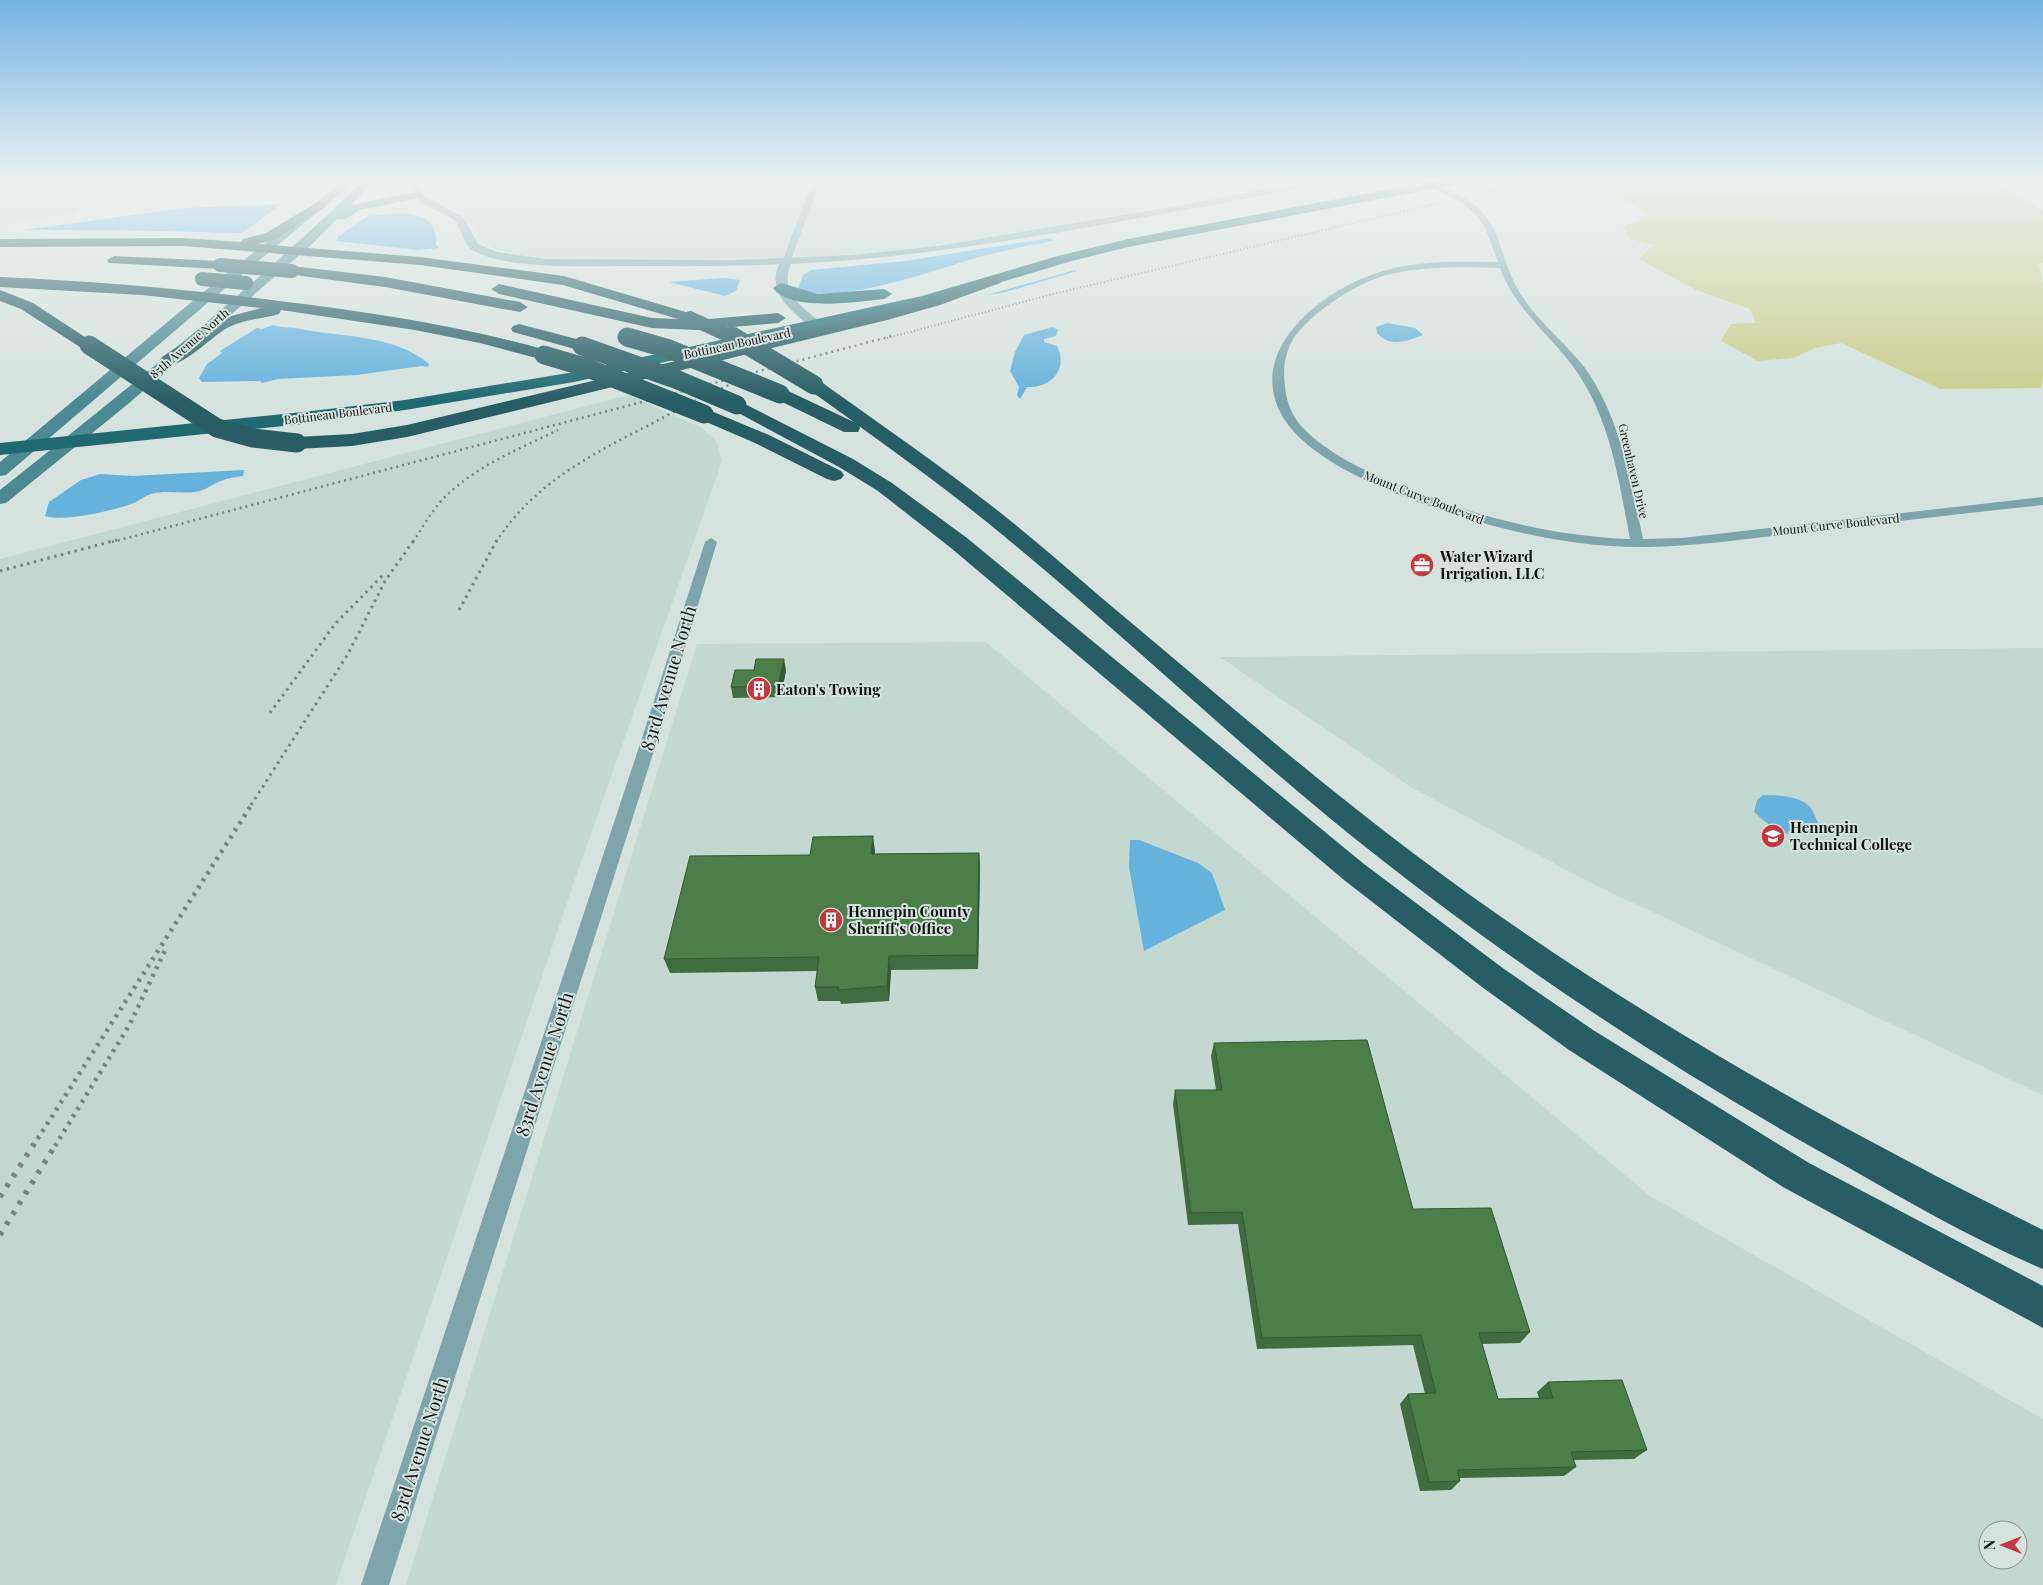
<svg xmlns="http://www.w3.org/2000/svg" width="2043" height="1585" font-family="'Playfair Display',serif">
  <style>
    .built { fill: #c3d8d1; fill-rule: evenodd }
    .green { fill: #c8ce8b }
    .water { fill: #65b3dc }
    .lines { fill: none; stroke-linecap: round; stroke-linejoin: round }
    .minor { fill: #7ea6aa; fill-rule: evenodd }
    .tertiary { fill: #7ea6aa; fill-rule: evenodd }
    .secondary { fill: #4a8a90; fill-rule: evenodd }
    .trunk { fill: #1e6a70; fill-rule: evenodd }
    .motorway { fill: #275e63; fill-rule: evenodd }
    .rail-far4 { stroke: #7a8380; stroke-width: 2; stroke-dasharray: 1 2.5; stroke-linecap: butt }
    .rail-far3 { stroke: #7a8380; stroke-width: 2.5; stroke-dasharray: 2 4; stroke-linecap: butt }
    .rail-far2 { stroke: #7a8380; stroke-width: 3; stroke-dasharray: 2.5 4.5; stroke-linecap: butt }
    .rail-far1 { stroke: #7a8380; stroke-width: 4.5; stroke-dasharray: 3 5.5; stroke-linecap: butt }
    .rail { stroke: #7a8380; stroke-width: 5.5; stroke-dasharray: 4 8; stroke-linecap: butt }
    .motorway-bridge-far1 { stroke: #275e63; stroke-width: 14 }
    .motorway-bridge { stroke: #275e63; stroke-width: 19 }
    .wall { fill: #406c3f }
    .shaded-wall { fill: #345833 }
    .building { fill: #4b7e49; stroke: #345833 }
    .labels { text-anchor: middle; dominant-baseline: central; stroke-width: 4; stroke-linejoin: round; paint-order: stroke }
    .far-street-label { font-size: 12px; fill: #0f1311; stroke: #d5e2dd }
    .poi-label { font-size: 15px; font-weight: bold; fill: #0f1311; stroke: #d5e2dd; text-anchor: start }
    .near-street-label { font-size: 18px; fill: #0f1311; stroke: #d5e2dd }
  </style>
  <rect width="100%" height="100%" fill="#d5e2dd"/>
  <path class="built" d="M0,179H128L73,213L0,225Z
    M263,179H327L312,190L243,193Z
    M426,179H1318L1052,227L948,244L871,253L773,258L553,259L524,256L497,250L481,238L475,225L460,213L439,203L427,191L424,185Z
    M629,395L700,427L716,440L722,461L574,882L336,1585H0V559Z
    M986,642L1650,1196L2043,1419V1585H406L697,644ZM1988,1530H2018V1560H1988Z
    M2043,648V1095L1595,885L1409,786L1220,657Z"/>
  <path class="green" d="M1581,179H1989L2043,210V263L2039,264L2043,284V379L2041,388L1941,389L1841,343L1815,348L1793,358L1758,361L1721,341L1731,324L1756,323L1750,309L1696,290L1639,259L1653,245L1630,239L1623,226L1651,217L1644,210Z"/>
  <path class="water" d="M281,204L242,233L115,230H24L184,208Z
    M401,213C423,215 438,221 436,245L439,248L417,250L336,241L339,236L368,216Z
    M1050,238L1053,240L1047,242C1027,246 1007,250 987,255C941,267 841,306 797,290L803,275L811,270L905,261Z
    M1075,270L1077,271L1002,293L987,295Z
    M724,278L740,280L736,291L725,296L669,282Z
    M1387,323L1415,328L1423,335C1407,341 1390,348 1377,333L1376,327Z
    M273,325C280,328 288,327 296,328C340,338 392,333 429,364L428,367L422,366L357,375L278,379L262,383L260,381L202,382L199,378L207,364L222,353L220,351L257,328L262,329Z
    M1053,327L1058,330L1056,336L1044,339V342L1057,346C1069,370 1050,388 1027,387L1020,399L1017,395L1019,387L1010,371L1015,352L1024,335Z
    M244,470L243,476C236,477 228,478 221,481C214,483 207,489 200,491C183,495 168,489 151,494C144,496 138,502 131,504C112,511 63,522 45,516L49,502L81,480L100,474L133,476Z
    M1763,795C1778,795 1801,796 1811,808C1814,812 1816,819 1818,823C1790,844 1776,831 1754,812L1757,800Z
    M1130,840H1139L1198,863L1212,873L1225,910L1144,951L1129,867Z"/>
  <g class="lines">
    <path class="minor" d="M813,179H821L790,262L783,264L782,262Z
      M1415,179C1428,179 1439,186 1451,191C1507,217 1493,248 1520,293C1537,321 1565,342 1585,368C1621,419 1630,480 1643,539L1682,538L2043,497V505C1967,513 1891,522 1815,531C1759,537 1704,546 1648,547C1598,548 1547,540 1498,527C1438,511 1328,476 1289,426C1235,355 1324,286 1387,270C1423,260 1461,262 1498,262C1485,226 1483,212 1446,195C1436,190 1424,186 1415,179ZM1465,267L1500,268C1516,311 1551,335 1577,372C1611,422 1619,481 1630,539C1550,536 1473,516 1399,485C1364,470 1329,455 1302,427C1292,416 1286,401 1285,386C1283,372 1284,358 1290,345C1301,320 1349,288 1375,279C1404,268 1435,268 1465,267Z
      M711,538L717,542L658,738L389,1585H361L642,738L705,542Z"/>
    <path class="tertiary" d="M411,179H421V190L426,197L463,217L478,244L497,252L546,259L733,260L852,255L937,246L1183,205L1316,179H1337L1332,182C1242,200 1151,216 1061,232C971,247 882,260 791,264C779,292 801,306 820,322L822,325L820,328L816,329C809,327 805,322 800,318C782,303 769,288 779,264C729,267 678,266 628,266C590,266 502,270 471,249C462,243 462,227 454,220C435,206 411,208 411,179Z"/>
    <path class="secondary" d="M346,179H358L211,300L6,475L0,476V462L201,294Z
      M365,179H376L351,205L418,192L424,195L418,198L360,210L345,219H337L310,246L128,404L6,503L0,504V490C125,391 250,291 365,179Z"/>
    <path class="trunk" d="M1442,179H1469L1463,183L1128,247L1068,262L925,305L574,382L405,410L303,424L0,455V443L303,412L405,400L574,372L922,296L1058,256L1128,239Z
      M781,283L818,294L884,289L892,294L884,299C859,302 790,312 773,288Z"/>
    <path class="motorway" d="M319,201L324,202L326,205L324,208L276,239L258,244L420,257L564,276L696,315L697,320L778,313L786,318L778,323L698,330L652,328L499,294L491,289L499,284L652,318L678,319L563,285L420,265L183,246L0,247V239L183,238L241,242L243,239L266,233Z
      M114,256L220,261L227,265L220,269L109,263L107,260Z
      M292,266L385,277L520,302L528,307L520,312L385,287L287,274L284,271L287,268Z
      M995,275L1003,280L1000,283L940,305L887,320L407,437L352,446L297,449L290,447L287,443L290,439L297,437L352,434L407,425L877,313L928,299Z
      M0,277C93,281 186,289 279,301C371,312 461,326 550,351L553,355L550,359L544,360L480,343L415,330L281,310L279,314C262,319 245,319 229,327C211,336 182,370 162,365L159,361L162,357L217,320L261,308L142,295L0,287Z
      M0,290L33,303L97,345L95,349H83L21,309L0,301Z
      M519,324L588,342L590,346L588,350L582,351L513,332L511,329L513,326Z
      M814,380L820,381C881,425 943,467 1002,514C1045,548 1086,585 1128,620C1222,699 1315,779 1413,853C1609,1001 1823,1121 2043,1230V1269C1974,1240 1907,1201 1842,1164C1662,1064 1491,950 1332,820C1215,724 1105,618 988,523C946,489 903,458 859,426L860,428L858,432H844L774,398L771,394L774,390H786L854,422L808,389L805,385L808,381Z
      M737,400L853,459L892,483L967,538L1364,864L1504,969L1593,1030L1809,1163L2043,1286V1328L1783,1187L1569,1050L1482,987L1344,880L951,548L878,491L839,467L731,409L728,405L731,401Z
      M704,408L769,435L841,471L844,475L841,479L834,481L827,479L755,443L697,418L695,414L697,410Z"/>
    <path class="rail-far4" d="M887,338L1057,293L1540,179"/>
    <path class="rail-far3" d="M112,542L892,336
      M413,542C423,527 432,510 445,497C476,466 519,449 558,430
      M496,542C531,488 580,461 635,432C667,416 698,398 731,384"/>
    <path class="rail-far2" d="M0,571L117,540
      M459,610L497,540
      M270,713L335,624L384,574
      M251,805L348,654L385,581L414,540"/>
    <path class="rail-far1" d="M33,1146L252,804
      M55,1146L130,1024L167,946"/>
    <path class="rail" d="M0,1197L34,1144
      M0,1235L56,1144"/>
    <path class="motorway-bridge-far1" d="M220,265L292,271
      M202,279L246,283
      M690,318L734,338
      M627,337L629,338"/>
    <path class="motorway-bridge" d="M732,336L814,385
      M627,337L669,349L780,394
      M89,345L217,428L253,438L297,443
      M582,346L678,380L737,405
      M544,355L585,367L704,414"/>
  </g>
  <path class="wall" d="M786,670L781,697L733,698L731,687Z
    M875,851L874,854L979,853L980,867L978,969L891,970L889,1001L841,1004L840,1001H818L815,987L817,971L670,973L664,959L810,855Z
    M1214,1043L1413,1209L1530,1332L1520,1343L1482,1344L1498,1399L1539,1398L1537,1392L1548,1382L1647,1450L1634,1459L1574,1460L1576,1467L1564,1476L1459,1478L1460,1481L1451,1490L1420,1491L1400,1404L1408,1394H1425L1413,1345L1257,1349L1238,1224L1188,1225L1173,1104L1175,1090H1216L1211,1056Z"/>
  <path class="shaded-wall" d="M784,659L786,670L781,697L778,686Z
    M873,836L875,851L873,868L871,854Z
    M979,853L980,867L978,969L977,955Z
    M889,956L891,970L889,1001L887,986Z"/>
  <path class="building" d="M756,659H784L778,686L731,687L735,670H754Z
    M873,836L871,854L979,853L977,955L889,956L887,986L838,990L839,987H815L819,957L664,959L690,856L810,855L813,837Z
    M1367,1040L1413,1209L1491,1208L1530,1332L1479,1333L1498,1399L1553,1398L1548,1382L1622,1380L1647,1450L1571,1452L1576,1467L1457,1470L1460,1481L1429,1482L1408,1394L1436,1393L1421,1335L1262,1338L1242,1212L1191,1213L1175,1090H1222L1214,1043Z"/>
  <linearGradient id="sky" x2="0" y2="1"><stop stop-color="#73b4e3"/><stop offset="0.45" stop-color="#ecf2f0"/><stop offset="1" stop-color="#ecf2f0" stop-opacity="0"/></linearGradient>
  <rect width="2043" height="401" fill="url(#sky)"/>
  <defs>
    <g id="office-disc" transform="scale(1.25)"><circle r="9.5" fill="#c7373e" stroke="#d5e2dd"/><path d="M-6-3h4V-5.5h4V-3h4V5H-6ZM-1-4.5V-3h2v-1.5ZM-6 0V1H6V0Z" fill="#fff"/></g>
    <g id="building-disc" transform="scale(1.25)"><circle r="9.5" fill="#c7373e" stroke="#d5e2dd"/><path d="M-4-6H4V6H1V3H-1V6H-4ZM-2.5-4.3h1.7v1.8h-1.7ZM.8-4.3h1.7v1.8H.8ZM-2.5-1h1.7V.8h-1.7ZM.8-1h1.7V.8H.8Z" fill="#fff"/></g>
    <g id="university-disc" transform="scale(1.25)"><circle r="9.5" fill="#c7373e" stroke="#d5e2dd"/><path d="M0-5L7-2L0 1L-7-2ZM-4 1L0 2.5L4 1V4Q0 6-4 4Z" fill="#fff"/></g>
  </defs>
  <g fill-rule="evenodd">
    <use href="#office-disc" x="1422" y="565"/>
    <use href="#building-disc" x="759" y="689"/>
    <use href="#university-disc" x="1773" y="836"/>
    <use href="#building-disc" x="831" y="920"/>
  </g>
  <g class="labels">
    <g class="far-street-label">
      <text transform="translate(189 343) rotate(-41)">85th Avenue North</text>
      <text transform="translate(737 343) rotate(-12)">Bottineau Boulevard</text>
      <text transform="translate(338 413) rotate(-7)">Bottineau Boulevard</text>
      <text transform="translate(1634 471) rotate(77)">Greenhaven Drive</text>
      <text transform="translate(1424 497) rotate(21)">Mount Curve Boulevard</text>
      <text transform="translate(1836 524) rotate(-6)">Mount Curve Boulevard</text>
    </g>
    <g class="poi-label">
      <text x="1440" y="556">Water Wizard<tspan x="1440" dy="17">Irrigation, LLC</tspan></text>
      <text x="776" y="689">Eaton's Towing</text>
      <text x="1790" y="827">Hennepin<tspan x="1790" dy="17">Technical College</tspan></text>
      <text x="848" y="911">Hennepin County<tspan x="848" dy="17">Sheriff's Office</tspan></text>
    </g>
    <g class="near-street-label">
      <text transform="translate(668 678) rotate(-73)">83rd Avenue North</text>
      <text transform="translate(544 1064) rotate(-72)">83rd Avenue North</text>
      <text transform="translate(419 1449) rotate(-72)">83rd Avenue North</text>
    </g>
  </g>
  <g transform="translate(2003 1545) rotate(270)"><circle r="24" fill="#d5e2dd" stroke="#868f8b"/>
  <path d="M0-4L9 19L0 12L-9 19Z" fill="#c7373e"/>
  <text y="-8" font-size="14" font-weight="bold" text-anchor="middle" fill="#0f1311">N</text>
  </g>
</svg>
